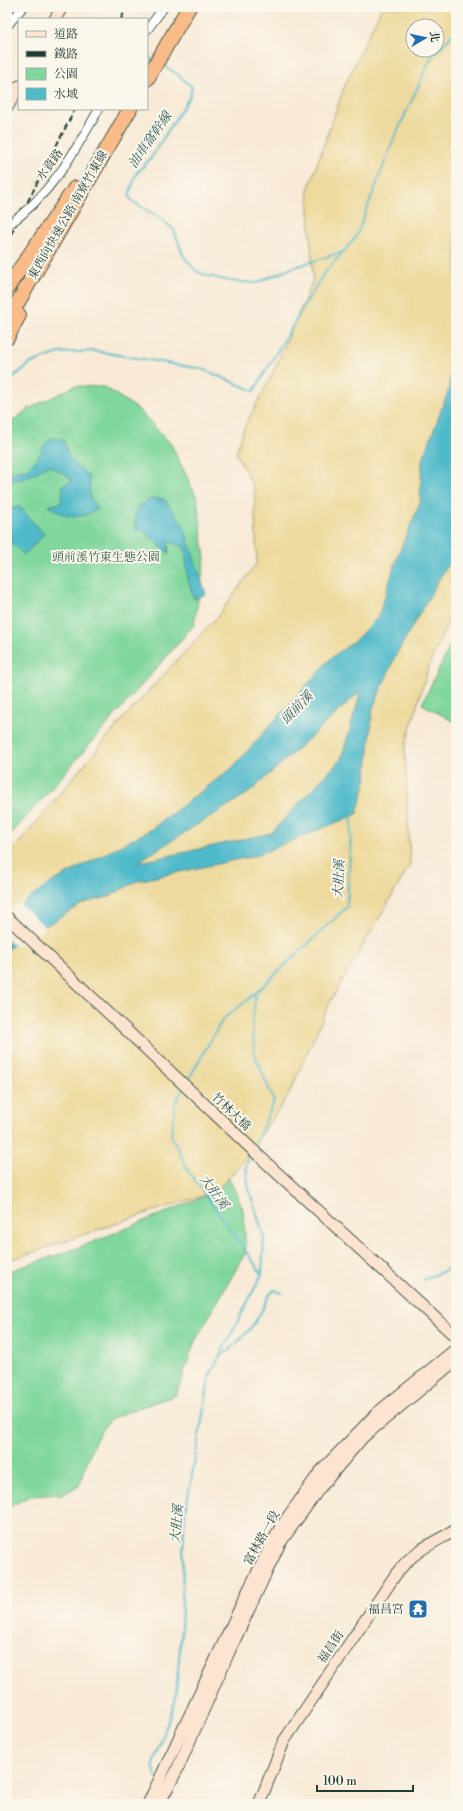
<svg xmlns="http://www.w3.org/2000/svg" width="463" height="1811" font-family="'Libre Bodoni','Noto Serif TC',serif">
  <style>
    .green { fill: #80d79c; stroke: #508a68 }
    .sand { fill: #eeda9e; stroke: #868c69; fill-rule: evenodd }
    .water { fill: #4fbaca; stroke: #377c7f; fill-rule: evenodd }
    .pier { fill: #f8ead6 }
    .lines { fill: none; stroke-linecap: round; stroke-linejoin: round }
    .stream { stroke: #4fbaca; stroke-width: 2 }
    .street-casing { stroke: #40574c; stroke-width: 10 }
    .secondary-casing { stroke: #40574c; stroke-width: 13 }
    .highway-casing { stroke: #40574c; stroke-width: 16 }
    .street { stroke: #fff; stroke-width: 8 }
    .secondary { stroke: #fde4d0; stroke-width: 11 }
    .highway { stroke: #f9bc89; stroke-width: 14 }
    .rail { stroke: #1f3d34; stroke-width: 2; stroke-dasharray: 6 3; stroke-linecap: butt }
    .street-bridge-casing { stroke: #40574c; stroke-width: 10; stroke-linecap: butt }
    .street-bridge { stroke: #fff; stroke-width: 8 }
    .labels { text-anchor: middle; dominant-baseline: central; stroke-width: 4; stroke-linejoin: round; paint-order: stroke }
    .street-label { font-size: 12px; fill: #1f3d34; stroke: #fbf7ec }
    .park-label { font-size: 12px; fill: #325c49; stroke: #fbf7ec }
    .poi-label { font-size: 12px; fill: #1f3d34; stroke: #fbf7ec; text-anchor: end }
    .water-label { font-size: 13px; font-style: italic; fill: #2b5c5a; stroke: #fbf7ec }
  </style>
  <rect width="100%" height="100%" fill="#fbf7ec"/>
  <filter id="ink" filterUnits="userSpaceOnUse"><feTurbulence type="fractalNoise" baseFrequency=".025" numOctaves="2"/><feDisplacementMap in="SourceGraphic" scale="8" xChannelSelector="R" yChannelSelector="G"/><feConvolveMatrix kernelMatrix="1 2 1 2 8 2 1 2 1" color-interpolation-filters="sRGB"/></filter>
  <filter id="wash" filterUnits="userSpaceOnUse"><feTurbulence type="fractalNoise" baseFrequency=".012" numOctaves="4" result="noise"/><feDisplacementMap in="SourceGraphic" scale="16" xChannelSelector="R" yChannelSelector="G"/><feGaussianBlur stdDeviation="0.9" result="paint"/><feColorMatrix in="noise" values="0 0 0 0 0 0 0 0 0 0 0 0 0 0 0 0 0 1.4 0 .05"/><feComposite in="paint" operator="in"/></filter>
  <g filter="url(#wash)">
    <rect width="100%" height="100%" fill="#f8ead6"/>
    <path class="green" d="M75,386L105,387L139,410L171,444L197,498L205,559L194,625L7,839V425L28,409Z
      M456,633V723L422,704Z
      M229,1178L243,1209L246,1252L195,1341L176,1395C164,1400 115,1414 108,1422C92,1440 87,1464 79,1486L62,1494L30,1496L7,1508V1272L83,1246L215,1192Z"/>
    <path class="sand" d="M382,7H456V603L429,665L405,747L410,865L330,1002L289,1094L243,1162L215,1192L147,1213L7,1261V857L121,721L218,616L257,563L254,488L236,453L244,428L272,375L313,280L308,190L345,85ZM413,26H437V50H413Z"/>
    <path class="water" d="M456,325V554L441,576L395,657L373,708L366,781L357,814L255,856L137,881L108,897L84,903L7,949V915L52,882L150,830L232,768L331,658L353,642L378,617L398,555L420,503L422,461L449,389ZM361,691L341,759L271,833L136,863L250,792Z
      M52,438L63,439L70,459L89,477L90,497L97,509C76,522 67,517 48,506L61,503L63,485L72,481L68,476L48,465L28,477L11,481L7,493V476L16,471H26L38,458L44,445Z
      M152,498L164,499L183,525L206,594L194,599L188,580L185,548L168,541L169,554L144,531L136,530L135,512L141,505Z
      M7,500L11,509L19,506L44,534L24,555L7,538V516L9,514Z"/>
    <path class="pier" d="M19,903L46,928L15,947L7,939V912Z"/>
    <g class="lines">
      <path class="stream" d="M147,57L153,60
        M166,67L177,74L192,87L190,96L151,158L136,174L129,196L132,201L161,219L174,230L183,255L195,270L205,275L229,281L256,283L292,268L342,252
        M7,382L31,363L59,353L95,351L202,369L254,391L322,276L356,237L393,141L431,58L456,31
        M187,1082L223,1019L250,998L347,907L352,815
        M255,1145L274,1101L255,1055L252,1025L256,992
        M251,1153L246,1166L248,1186L264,1237L262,1273
        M423,1280L456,1266
        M220,1356C236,1345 252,1329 261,1312C266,1303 266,1297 274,1290L282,1293
        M156,1777L153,1764L175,1702L181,1637L184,1519L210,1375L262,1274L189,1172L171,1135L175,1104L183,1089"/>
    </g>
  </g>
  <g filter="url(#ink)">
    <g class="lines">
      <g class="street-casing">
        <path id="street" d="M7,26L23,7
          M147,30L164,7"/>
      </g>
      <g class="secondary-casing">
        <path id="secondary" d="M55,19L62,7
          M7,108L19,86
          M7,917L275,1171L456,1337
          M148,1804L246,1595L280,1528L320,1472L377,1413L456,1349
          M159,1804L177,1770L229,1652L280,1543L319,1489L363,1437L456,1360
          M259,1804L284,1741L396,1574C414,1550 431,1544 456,1530"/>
      </g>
      <g class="highway-casing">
        <path id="highway" d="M147,79L189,7
          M7,288L75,188
          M7,321L130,109
          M7,338L19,315"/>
      </g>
      <use href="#street" class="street"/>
      <use href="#secondary" class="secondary"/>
      <use href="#highway" class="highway"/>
      <path class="rail" d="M121,19L127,7
        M7,242L75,109"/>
      <g class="street-bridge-casing">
        <path id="street-bridge" d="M7,226C50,196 74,153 99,109"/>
      </g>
      <use href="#street-bridge" class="street-bridge"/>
    </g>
  </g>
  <defs>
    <g id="temple-square" transform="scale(1)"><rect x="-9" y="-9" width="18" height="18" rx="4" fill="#1f6fb2" stroke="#fbf7ec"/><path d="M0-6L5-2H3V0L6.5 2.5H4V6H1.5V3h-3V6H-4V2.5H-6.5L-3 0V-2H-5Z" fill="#fff"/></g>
  </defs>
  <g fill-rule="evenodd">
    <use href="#temple-square" x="418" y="1609"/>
  </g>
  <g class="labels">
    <g class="street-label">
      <text transform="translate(50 165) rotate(-54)">水資路</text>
      <text transform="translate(68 215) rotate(-60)">東西向快速公路 南寮竹東線</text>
      <text transform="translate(231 1112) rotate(44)">竹林大橋</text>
      <text transform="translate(262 1538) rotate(-61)">富林路一段</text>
      <text transform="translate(331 1647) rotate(-56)">福昌街</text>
    </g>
    <g class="park-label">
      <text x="106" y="557">頭前溪竹東生態公園</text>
    </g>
    <g class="poi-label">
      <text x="404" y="1609">福昌宮</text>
    </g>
    <g class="water-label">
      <text transform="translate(150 140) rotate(-55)">油車窩幹線</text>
      <text transform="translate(297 708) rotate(-46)">頭前溪</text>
      <text transform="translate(339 879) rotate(-87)">大肚溪</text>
      <text transform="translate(214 1192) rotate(54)">大肚溪</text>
      <text transform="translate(177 1524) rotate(-85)">大肚溪</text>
    </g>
  </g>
  <rect width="463" height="1811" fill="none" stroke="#fbf7ec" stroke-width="24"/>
  <rect x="18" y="18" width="130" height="92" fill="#fbf7ec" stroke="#a3ada2"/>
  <rect x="26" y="31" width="20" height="6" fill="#fde4d0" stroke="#a3ada2"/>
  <text x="54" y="38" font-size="12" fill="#1f3d34">道路</text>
  <rect x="26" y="51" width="20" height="6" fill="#1f3d34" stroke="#a3ada2"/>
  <text x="54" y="58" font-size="12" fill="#1f3d34">鐵路</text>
  <rect x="26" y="68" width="20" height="12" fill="#80d79c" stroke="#a3ada2"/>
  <text x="54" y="78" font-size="12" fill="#1f3d34">公園</text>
  <rect x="26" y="88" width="20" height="12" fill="#4fbaca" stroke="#a3ada2"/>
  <text x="54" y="98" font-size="12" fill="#1f3d34">水域</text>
  <g transform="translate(425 38) rotate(81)"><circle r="19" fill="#fbf7ec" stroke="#a3ada2"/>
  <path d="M0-3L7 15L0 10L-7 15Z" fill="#1f6fb2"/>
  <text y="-6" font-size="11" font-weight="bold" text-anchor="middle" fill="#1f3d34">北</text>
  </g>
  <path d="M317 1785v6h96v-6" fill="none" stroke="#1f3d34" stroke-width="2"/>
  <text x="323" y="1785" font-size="12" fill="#1f3d34" stroke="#fbf7ec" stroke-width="3" paint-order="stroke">100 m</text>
</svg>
